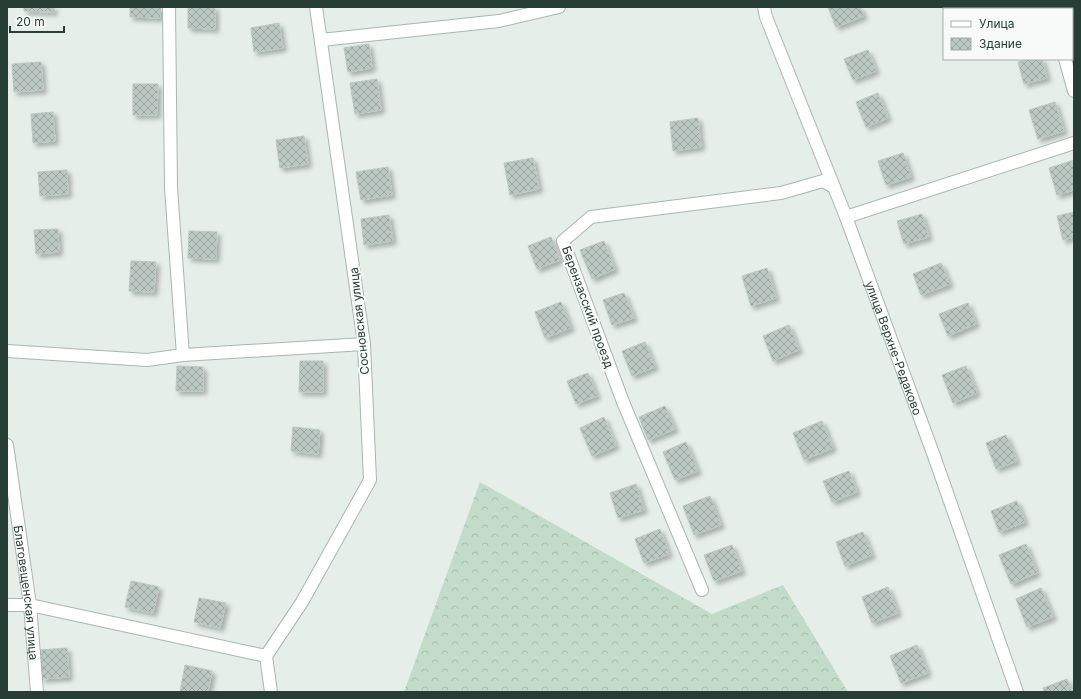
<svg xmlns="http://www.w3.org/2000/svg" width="1081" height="699" font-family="Inter,sans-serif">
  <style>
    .forest { fill: url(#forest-crowns) }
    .building { fill: url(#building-cross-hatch); stroke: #b9c7c1; filter: url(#shadow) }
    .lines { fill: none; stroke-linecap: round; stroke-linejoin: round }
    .minor-casing { stroke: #a9b6b1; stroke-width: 14 }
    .minor { stroke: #fff; stroke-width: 12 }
    .labels { text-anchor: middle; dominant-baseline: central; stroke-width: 4; stroke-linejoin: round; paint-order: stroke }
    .street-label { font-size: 12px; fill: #273e37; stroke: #f7faf8 }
  </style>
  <defs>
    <pattern id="forest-crowns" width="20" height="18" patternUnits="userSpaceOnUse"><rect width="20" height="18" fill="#c2dcc9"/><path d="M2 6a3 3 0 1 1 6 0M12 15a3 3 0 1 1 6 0" fill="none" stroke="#a7bead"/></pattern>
    <pattern id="building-cross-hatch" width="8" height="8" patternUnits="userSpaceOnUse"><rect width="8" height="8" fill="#bcc8c3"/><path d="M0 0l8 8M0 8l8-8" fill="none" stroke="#99a49f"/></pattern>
    <filter id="shadow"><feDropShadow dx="3.5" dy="3.5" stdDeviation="2" flood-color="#0004"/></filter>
  </defs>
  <rect width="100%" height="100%" fill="#e6eeea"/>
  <path class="forest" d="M480,482L712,614L783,585L848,692H404Z"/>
  <path class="building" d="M24,7H54V12L24,11Z
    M130,7H161L160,18L130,17Z
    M188,7H215V29L188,28Z
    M828,7H860L864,16L836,27Z
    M994,7H1020V9H990Z
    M279,23L283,48L254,52L251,28Z
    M1072,30H1074V44L1072,37Z
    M369,44L372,68L348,72L344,48Z
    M868,50L876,71L853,80L844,59Z
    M1029,59H1042L1047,78L1024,84L1018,62Z
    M41,62L43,90L14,92L12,64Z
    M377,79L381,110L355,114L350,83Z
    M133,84H158L157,115H133Z
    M878,93L888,118L866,127L856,102Z
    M1055,102L1064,131L1038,139L1029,110Z
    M53,112L55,141L33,143L31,114Z
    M698,118L701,147L673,151L670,122Z
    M304,136L308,164L280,168L276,140Z
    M903,153L911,177L886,185L878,161Z
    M533,158L539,189L510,195L504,163Z
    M1074,160V190L1057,195L1049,168Z
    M388,167L392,195L361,200L356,172Z
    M67,170L68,194L40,196L38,172Z
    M1074,212V237L1063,240L1057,216Z
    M922,214L929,237L904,244L897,221Z
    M389,215L393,241L364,245L361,219Z
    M58,229L59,252L36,254L34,230Z
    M189,231L217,232L216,259L188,258Z
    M551,237L560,260L537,269L528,246Z
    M604,241L615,269L592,279L580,250Z
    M131,261L156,262L154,292L129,291Z
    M941,263L950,284L921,295L913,274Z
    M767,268L776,298L751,306L742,276Z
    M624,293L634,318L612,325L603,300Z
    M561,302L571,328L545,338L535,312Z
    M968,303L976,324L948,336L939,314Z
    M789,325L799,350L773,361L763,336Z
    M645,342L655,367L632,376L622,351Z
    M300,361H323V392H299Z
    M177,366L203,367V391H176Z
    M966,366L977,393L953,403L942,375Z
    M588,373L597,396L576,404L567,381Z
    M665,406L675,429L648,440L639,417Z
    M604,417L616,446L592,456L580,428Z
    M822,421L833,448L804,460L793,433Z
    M293,427L320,430L318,454L291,451Z
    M1006,435L1017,461L996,469L986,443Z
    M686,442L698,471L675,480L663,452Z
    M849,471L857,492L832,502L823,481Z
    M636,484L644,510L618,518L610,493Z
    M710,496L721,525L694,535L683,506Z
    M1017,501L1025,522L999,532L991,511Z
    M660,529L669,554L644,563L635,539Z
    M863,532L872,555L845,566L836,542Z
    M1026,544L1037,573L1011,584L999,555Z
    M732,545L742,571L714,581L704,555Z
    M131,581L159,587L153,613L125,607Z
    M888,587L898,613L872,623L862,597Z
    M1041,588L1053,617L1027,627L1016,599Z
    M199,598L226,603L220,628L194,622Z
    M917,645L928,673L901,683L890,656Z
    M67,648L69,677L42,679L39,650Z
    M185,665L212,671L208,692H180Z
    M1067,679L1072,692H1044L1043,688Z"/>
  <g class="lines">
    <g class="minor-casing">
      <g id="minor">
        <path d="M169,7L171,188L183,355"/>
        <path id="s1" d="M764,7L766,17L846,217L934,456L1017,692"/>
        <path d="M1051,7V9"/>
        <path d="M321,40L499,21L559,7"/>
        <path d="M1065,59L1074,91"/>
        <path d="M846,217L1074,143"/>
        <path d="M7,351L147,360L183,355L364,344"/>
        <path id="s2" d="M7,445L30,605L37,692"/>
        <path d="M702,590L623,402L563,241L591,217L781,193L823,181L834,187"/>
        <path d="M7,605H30L266,656"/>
        <path d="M266,656L302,602L370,480L364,344L316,7"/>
        <path d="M266,656L271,692"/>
      </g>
    </g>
    <use href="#minor" class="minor"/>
  </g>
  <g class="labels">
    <g class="street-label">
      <text transform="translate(588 307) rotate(70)">Берензасский проезд</text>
      <text transform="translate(359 321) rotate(-96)">Сосновская улица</text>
      <text stroke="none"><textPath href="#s1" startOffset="365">улица Верхне-Редаково</textPath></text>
      <text stroke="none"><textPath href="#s2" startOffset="149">Благовещенская улица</textPath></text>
    </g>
  </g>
  <rect width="1081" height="699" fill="none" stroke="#273e37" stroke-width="16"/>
  <rect x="943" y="8" width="130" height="52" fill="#f7faf8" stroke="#a4afab"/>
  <rect x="951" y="21" width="20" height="6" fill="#ffffff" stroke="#a4afab"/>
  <text x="979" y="28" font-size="12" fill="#273e37">Улица</text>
  <rect x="951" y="38" width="20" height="12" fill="url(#building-cross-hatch)" stroke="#a4afab"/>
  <text x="979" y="48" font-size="12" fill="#273e37">Здание</text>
  <path d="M10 26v6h54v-6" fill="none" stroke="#273e37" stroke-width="2"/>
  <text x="16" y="26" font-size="12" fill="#273e37" stroke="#f7faf8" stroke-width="3" paint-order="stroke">20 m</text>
</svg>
